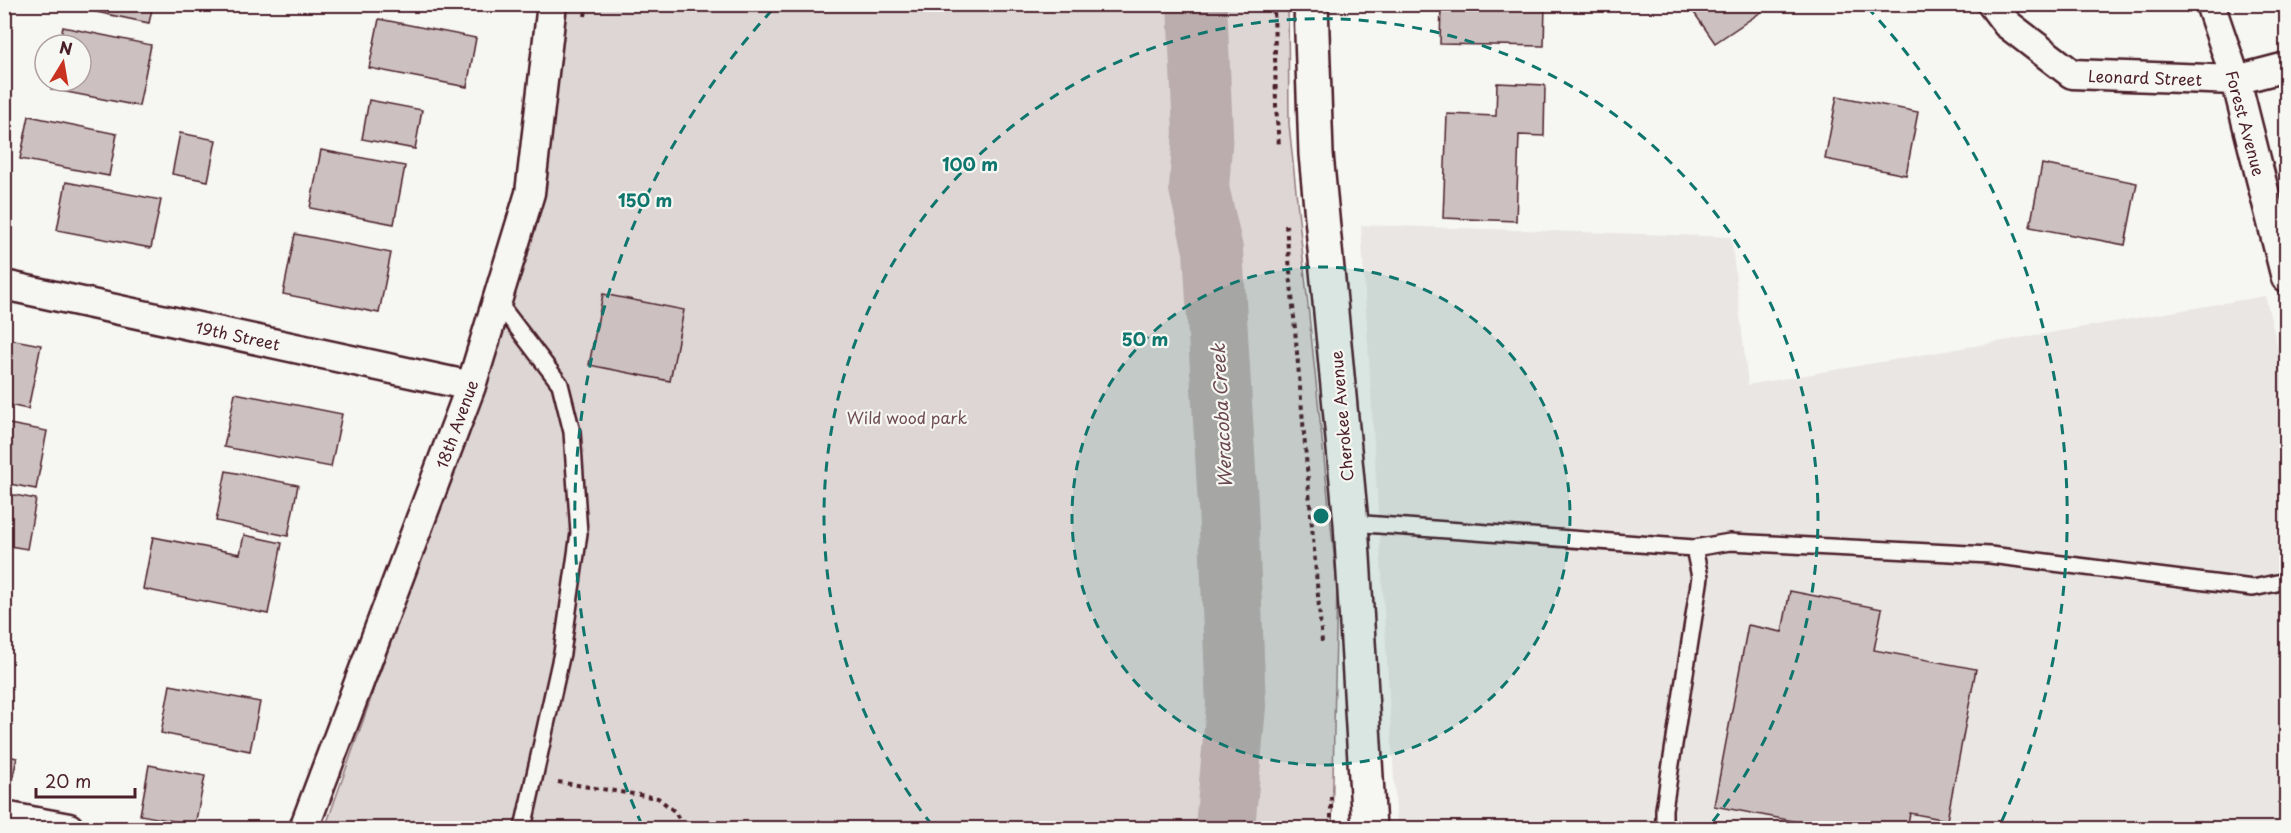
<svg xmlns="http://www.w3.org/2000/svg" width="2291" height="833" font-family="'Playpen Sans',sans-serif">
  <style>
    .built { fill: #e9e6e3 }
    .green { fill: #ddd6d5; stroke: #947a80; stroke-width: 1.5 }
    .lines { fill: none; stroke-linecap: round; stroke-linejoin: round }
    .river { stroke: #bbadae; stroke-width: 60 }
    .building { fill: #ccc1c0; stroke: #4a1f2b; stroke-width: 1.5 }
    .lane-casing { stroke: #4a1f2b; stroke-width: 20 }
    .street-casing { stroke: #4a1f2b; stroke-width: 33 }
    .secondary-casing { stroke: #4a1f2b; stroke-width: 38 }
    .path { stroke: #4a1f2b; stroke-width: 4; stroke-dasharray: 4.5 4.5; stroke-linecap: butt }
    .lane { stroke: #f6f6f2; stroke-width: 15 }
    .street { stroke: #f6f6f2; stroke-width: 28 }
    .secondary { stroke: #f6f6f2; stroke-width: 33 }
    .ring { fill: none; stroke: #0f766e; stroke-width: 3; stroke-dasharray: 10 8 }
    .labels { text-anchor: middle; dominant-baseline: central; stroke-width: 4.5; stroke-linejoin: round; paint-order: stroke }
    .street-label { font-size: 16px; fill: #4a1f2b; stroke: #f6f6f2 }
    .park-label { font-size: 16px; fill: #6f4d56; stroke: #f6f6f2 }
    .water-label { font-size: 18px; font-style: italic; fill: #6c4a52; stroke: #f6f6f2 }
    .centre { fill: #0f766e; stroke: #f6f6f2; stroke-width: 3 }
    .ring-label { font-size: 18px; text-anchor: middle; font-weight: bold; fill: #0f766e; stroke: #f6f6f2; stroke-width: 4.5; stroke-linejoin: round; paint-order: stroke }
  </style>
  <rect width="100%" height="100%" fill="#f6f6f2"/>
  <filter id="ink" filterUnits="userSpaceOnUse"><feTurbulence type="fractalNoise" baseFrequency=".0167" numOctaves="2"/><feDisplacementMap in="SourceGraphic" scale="12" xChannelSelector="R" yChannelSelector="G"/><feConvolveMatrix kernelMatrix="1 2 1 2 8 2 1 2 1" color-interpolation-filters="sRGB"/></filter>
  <g filter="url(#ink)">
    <path class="built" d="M1361,225L1731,237L1748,385L2265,296L2286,381V828H1397Z"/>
    <path class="green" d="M565,5H1288L1289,124L1337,583L1332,828H325L528,256Z"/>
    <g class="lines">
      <path class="river" d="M1197,4L1203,132L1199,188L1213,250L1228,505L1236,706L1225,828"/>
    </g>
    <path class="building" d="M78,4H153L149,23L77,8Z
      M1441,4H1545L1544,46L1440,44Z
      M1688,4H1773L1715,43Z
      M379,19L476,38L467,87L369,68Z
      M63,27L151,45L139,106L51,89L52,81H81V45H59Z
      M1497,83L1545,85L1544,136L1519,135L1516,221L1443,218L1447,114L1496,116Z
      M1837,96L1918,112L1906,175L1825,159Z
      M369,100L422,110L415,149L362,139Z
      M29,116L117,134L109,176L20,159Z
      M180,133L216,140L208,181L172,174Z
      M321,150L405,166L394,224L310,208Z
      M2042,164L2137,183L2125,245L2030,227Z
      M66,182L161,200L151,248L57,230Z
      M295,234L391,253L379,313L283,294Z
      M603,294L684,310L670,381L589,365Z
      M4,338L41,345L28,409L4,404Z
      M235,393L342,414L331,467L224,447Z
      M4,423L47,431L36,489L4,483Z
      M226,471L298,485L288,536L216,521Z
      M4,493L36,499L27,549L4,545Z
      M244,535L282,543L268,614L143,589L153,537L240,554Z
      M1790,591L1882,609L1874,650L1976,669L1947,820L1910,813L1907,828H1830L1714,806L1748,625L1782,632Z
      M170,685L260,702L250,751L161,733Z
      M4,755L17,758L10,791L4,789Z
      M149,765L205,776L195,825L140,815Z"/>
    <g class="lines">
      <g class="lane-casing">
        <path id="lane" d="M497,301L560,384L572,432L579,533L562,653L523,828
          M1351,523L1694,548L1730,542L1990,555L2253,588L2286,581
          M1664,828V809L1700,577L1694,548"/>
      </g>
      <g class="street-casing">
        <path id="street" d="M1992,4L2007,24L2072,74L2236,80L2286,67
          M2210,4L2236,80L2286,278
          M4,285L471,386
          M4,816L69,828
          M304,828L471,386L530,193L552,4"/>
      </g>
      <g class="secondary-casing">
        <path id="secondary" d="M1311,4L1316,154L1351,523L1369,828"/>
      </g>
      <path class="path" d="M1274,4L1276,106L1279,146
        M585,16L587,4
        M1286,225L1322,642
        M558,782L658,798L674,811L685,828
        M1331,796V828"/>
      <use href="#lane" class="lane"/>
      <use href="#street" class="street"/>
      <use href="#secondary" class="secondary"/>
    </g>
  </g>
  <circle cx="1321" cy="516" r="249" fill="#0f766e" fill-opacity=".12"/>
  <g class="ring">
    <circle cx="1321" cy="516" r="249"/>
    <path d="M932 825A497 497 0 1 1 1710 825"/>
    <path d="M642 825A746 746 0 0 1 775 7M1867 7A746 746 0 0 1 2000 825"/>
  </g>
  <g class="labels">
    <g class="street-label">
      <text transform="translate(2145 77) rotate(2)">Leonard Street</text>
      <text transform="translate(2246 123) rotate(75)">Forest Avenue</text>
      <text transform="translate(238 335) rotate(12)">19th Street</text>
      <text transform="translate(1341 416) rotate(-95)">Cherokee Avenue</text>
      <text transform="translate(456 424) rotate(-70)">18th Avenue</text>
    </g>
    <g class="park-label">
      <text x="907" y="417">Wild wood park</text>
    </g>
    <g class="water-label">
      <text transform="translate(1221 416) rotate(-93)">Weracoba Creek</text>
    </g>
  </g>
  <circle cx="1321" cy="516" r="9" class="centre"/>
  <g class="ring-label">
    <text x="970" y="171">100 m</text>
    <text x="645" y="207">150 m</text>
    <text x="1145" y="346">50 m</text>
  </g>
  <rect width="2291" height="833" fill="none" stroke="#f6f6f2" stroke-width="24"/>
  <rect x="12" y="12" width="2267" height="809" fill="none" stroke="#4a1f2b" stroke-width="2" filter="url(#ink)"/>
  <g transform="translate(63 63) rotate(11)"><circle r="28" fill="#f6f6f2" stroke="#b1a0a2" stroke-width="1.5"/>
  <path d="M0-4.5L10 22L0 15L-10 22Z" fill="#c8321e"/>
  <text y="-9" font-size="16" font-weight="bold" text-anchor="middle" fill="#4a1f2b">N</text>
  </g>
  <path d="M36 788v9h99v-9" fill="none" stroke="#4a1f2b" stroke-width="3"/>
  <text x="45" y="788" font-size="18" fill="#4a1f2b" stroke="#f6f6f2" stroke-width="4.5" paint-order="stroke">20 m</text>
</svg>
